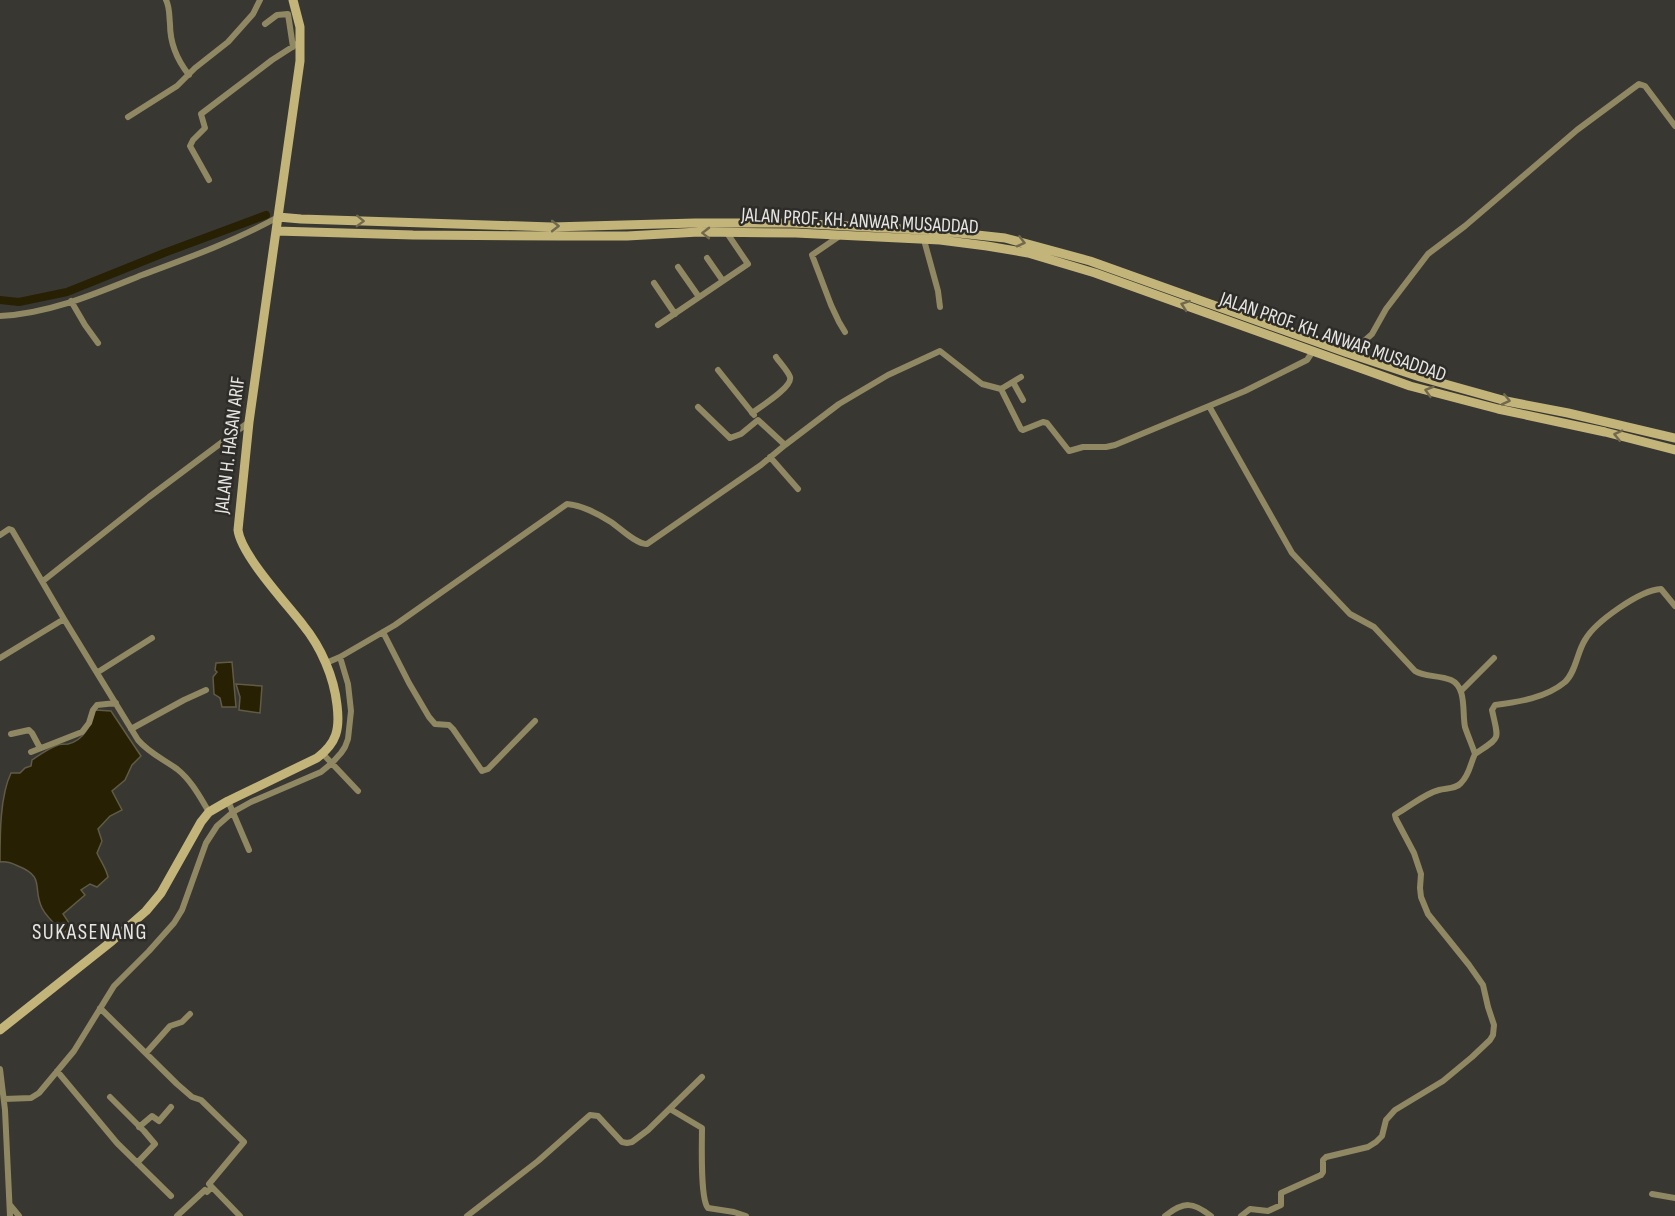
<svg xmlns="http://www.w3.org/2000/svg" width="1675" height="1216" font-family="'Sofia Sans Condensed',sans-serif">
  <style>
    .water { fill: #272003; stroke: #605b46; stroke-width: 1.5 }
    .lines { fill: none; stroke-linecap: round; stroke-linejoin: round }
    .canal { stroke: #272003; stroke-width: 8 }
    .street { stroke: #908763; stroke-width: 6 }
    .secondary { stroke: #c3b47a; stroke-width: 9 }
    .oneway { stroke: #71694d }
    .labels { text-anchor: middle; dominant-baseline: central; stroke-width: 5; stroke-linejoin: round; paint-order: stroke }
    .street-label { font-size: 20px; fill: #e6e5e2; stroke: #2e2c28 }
    .quarter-label { font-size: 22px; letter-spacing: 1.5px; fill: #e6e5e2; stroke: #2e2c28 }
  </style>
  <rect width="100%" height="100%" fill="#383732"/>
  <path class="water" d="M232,662L236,707H222L220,698L214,694L213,677L217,672L215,670L216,663Z
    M236,684L262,686L260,713L239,710L240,697Z
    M95,710L111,711L141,756L132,765L125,780L112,791L122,810L110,816L98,829L102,841L97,853C101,862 106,868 108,877L97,887L90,884L81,890L85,895L63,914L71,926L64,933C57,926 47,918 42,908C32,888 46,877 18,866C12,863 6,861 0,862C0,834 0,796 11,773H20L25,768L31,766L32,760C41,754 49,748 58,745C61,744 65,744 68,744C85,740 90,725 95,710Z"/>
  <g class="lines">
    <path class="canal" d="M0,300L19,302L67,292L164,253L266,215"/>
    <path class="street" d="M166,0C170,8 169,16 170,24C170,44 177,60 189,75
      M265,24L277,15L288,14L293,47
      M128,117L177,86L195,68L228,42L253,14L260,0
      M209,180L190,146L193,140L205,128L201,114L272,60L300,42
      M841,235L812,255L831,305L839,322L845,332
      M924,240L938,291L940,307
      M707,258L723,281
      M678,267L699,297
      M654,283L675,314
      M71,301L85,325L98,343
      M0,316C49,314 97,293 142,275C188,258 235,241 278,217
      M658,325L748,264L727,233
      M1345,353L1362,343L1372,334L1386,309L1428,254L1465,226L1577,130L1639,84L1645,86L1675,126
      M718,370L754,415
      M1013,382L1023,400
      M1001,389L1021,377
      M1209,406L1245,391L1307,360L1313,351
      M698,407L730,438L741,434L758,420L785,445
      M752,413C760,407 793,387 790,377C788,371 780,363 776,357
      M770,457L798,489
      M0,535L9,529L12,530L64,619L138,740C149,753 163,759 177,769C191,780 200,797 209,812
      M43,581L149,497L249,422
      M383,632L409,683L429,717L435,724L449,725L453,729L482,771L488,769L535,721
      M0,658L64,619
      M326,663L340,657L395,625L567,504C581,505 599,514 611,522C620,528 637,545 647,544L761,465L785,445L839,404L888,375L940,351L982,384L1001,389L1021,429L1023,430L1043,422L1047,423L1069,451L1083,447H1106L1115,445L1209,406L1292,553L1350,614L1374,627L1415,671C1424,677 1439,675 1451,680C1467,687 1462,713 1465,727C1468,736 1472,745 1475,754C1501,736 1499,742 1492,710L1495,705C1518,702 1546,698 1565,682C1576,672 1577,652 1585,640C1595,622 1640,590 1661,589L1675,606
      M98,672L152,638
      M1461,691L1494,658
      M131,729L184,700L206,690
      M11,734L29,730L32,733L40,748
      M31,752L82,732L89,723L93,710L97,705L116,703
      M323,754L358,791
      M228,801L249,850
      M100,1008L177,1084L192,1097L201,1100L244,1142L209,1184L240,1216
      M146,1053L170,1026L182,1022L190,1014
      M0,1069L5,1110L10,1216
      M57,1071L117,1143L171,1196
      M110,1097L144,1131L155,1144L137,1163
      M4,1099L31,1098L39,1093L74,1051L114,986L149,951L174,923L182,910L206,843L217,826L233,812L251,802L321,772L332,763L341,753L345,747L348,739L351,711L348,684L340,657
      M670,1109L702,1128C702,1143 700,1199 708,1208L734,1212L746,1216
      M139,1127L152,1116L159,1121L171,1107
      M1652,1194L1675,1198
      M10,1205L19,1216
      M177,1216L205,1190L207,1192L211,1188
      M467,1216L538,1161L590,1115L598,1116L622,1142L627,1143L632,1142L648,1130L702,1077
      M1165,1216C1184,1201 1193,1202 1211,1216
      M1241,1216L1250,1209L1268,1211L1281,1205V1193L1321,1175L1323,1172V1160L1326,1157L1368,1147L1376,1142L1382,1136L1386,1120L1395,1110L1443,1081L1472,1057L1490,1040L1493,1035L1494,1025L1488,1007L1483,985L1469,965L1428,914L1421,897L1420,888L1421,874L1414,853L1396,819L1395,815L1398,813C1412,805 1424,794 1439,790C1447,788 1456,789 1461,783C1470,774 1470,764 1475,754"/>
    <path class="secondary" d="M278,217L301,219L552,227L695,223H793L940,231L1005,238L1090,261L1345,352L1420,377L1506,401L1568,413L1675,438
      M276,231L413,235L561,236H627L699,232L796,233L940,240L987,246L1028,253L1095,273L1410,386L1498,409L1605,432L1675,450
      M0,1030L112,941L146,911L161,893L201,822L209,812L228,801L317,758C337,743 340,729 337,705C334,677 321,647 303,625C287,604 241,555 238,530L249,422L300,61V27L293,0"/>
  </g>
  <defs><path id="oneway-chevron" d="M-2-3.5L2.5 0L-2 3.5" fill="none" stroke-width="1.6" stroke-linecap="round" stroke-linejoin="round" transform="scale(1.5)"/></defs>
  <g class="oneway">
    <use href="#oneway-chevron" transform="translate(360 221) rotate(2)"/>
    <use href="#oneway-chevron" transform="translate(555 226)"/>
    <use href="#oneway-chevron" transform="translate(706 233) rotate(-179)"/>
    <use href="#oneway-chevron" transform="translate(1021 242) rotate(14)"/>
    <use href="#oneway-chevron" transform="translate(1185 305) rotate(-161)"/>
    <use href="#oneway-chevron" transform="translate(1429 391) rotate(-164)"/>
    <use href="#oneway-chevron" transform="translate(1506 400) rotate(13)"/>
    <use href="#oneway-chevron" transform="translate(1618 435) rotate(-167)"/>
  </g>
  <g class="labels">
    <g class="street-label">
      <text transform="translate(860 221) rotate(3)">JALAN PROF. KH. ANWAR MUSADDAD</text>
      <text transform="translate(1333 337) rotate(19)">JALAN PROF. KH. ANWAR MUSADDAD</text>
      <text transform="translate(230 445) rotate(-83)">JALAN H. HASAN ARIF</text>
    </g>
    <g class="quarter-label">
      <text x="90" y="932">SUKASENANG</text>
    </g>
  </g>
</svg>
